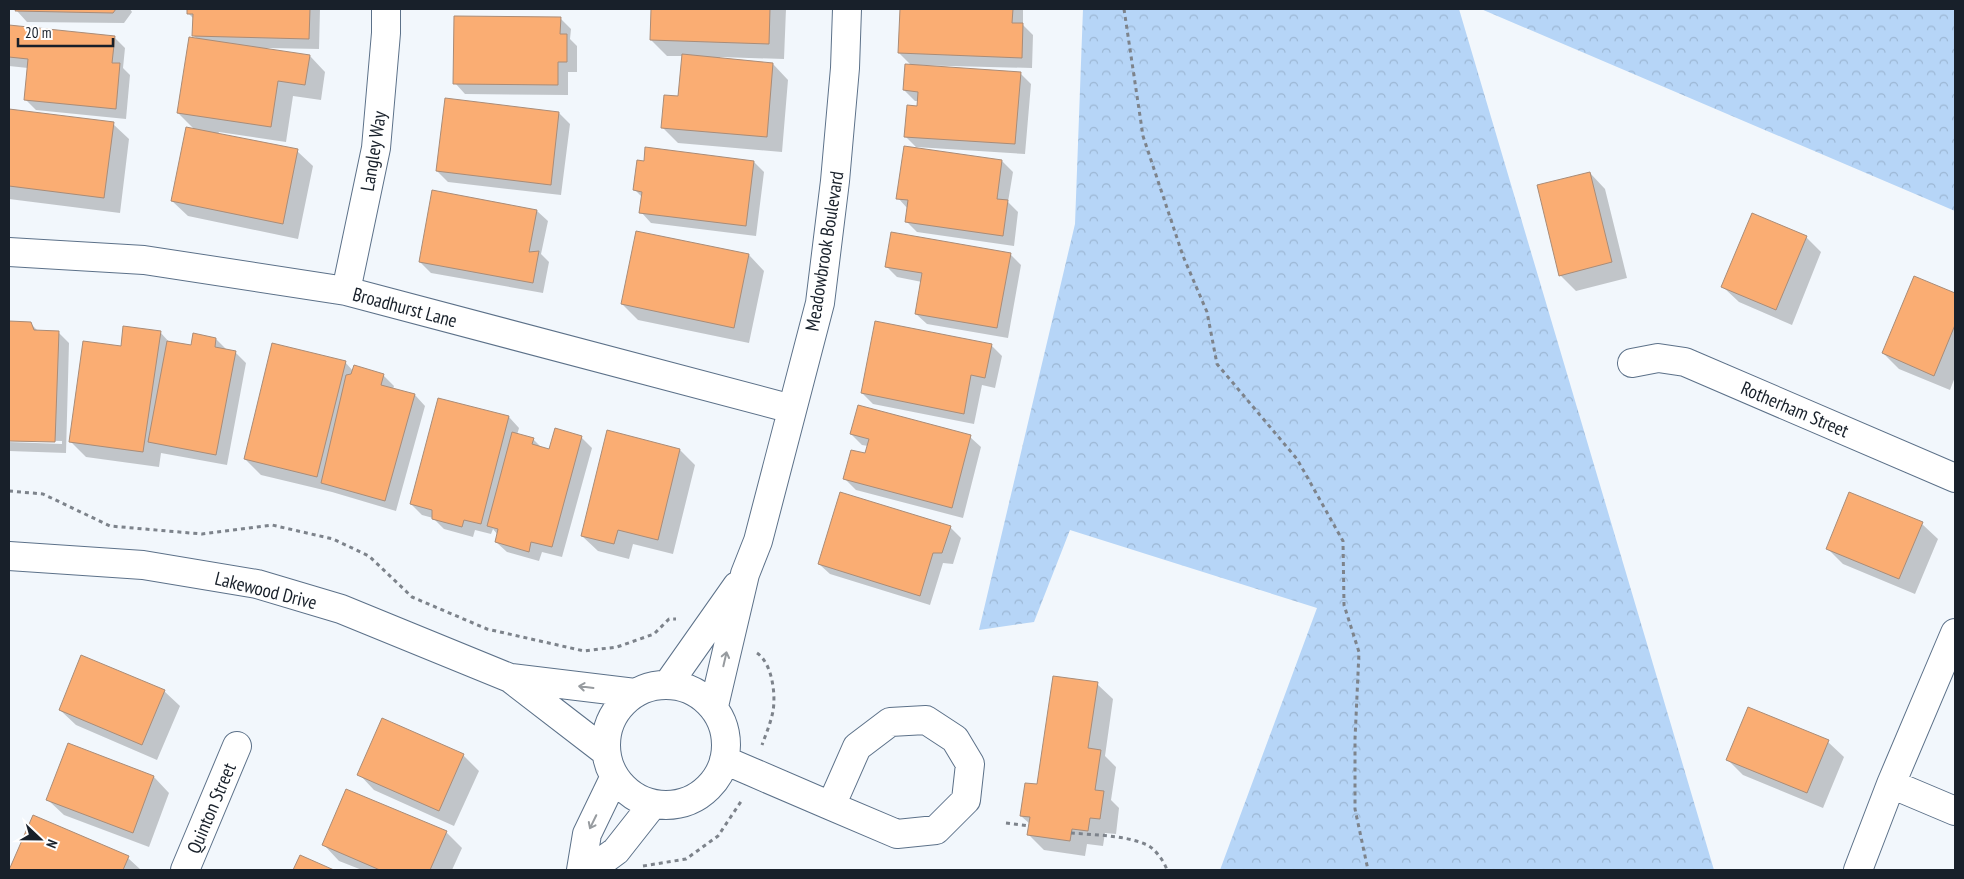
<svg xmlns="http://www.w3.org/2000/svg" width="1964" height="879" font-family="'PT Sans Narrow',sans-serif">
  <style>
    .forest { fill: url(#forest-crowns) }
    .shadow { fill: #0003 }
    .building { fill: #faad73; stroke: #a98c78 }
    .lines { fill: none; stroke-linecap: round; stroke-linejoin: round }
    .minor-casing { stroke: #5c7189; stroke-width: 30 }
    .path { stroke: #7d838b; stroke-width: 3; stroke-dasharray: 4 4; stroke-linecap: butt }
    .minor { stroke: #fff; stroke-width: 28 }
    .oneway { stroke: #979b9f }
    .labels { text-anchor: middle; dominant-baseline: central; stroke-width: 4; stroke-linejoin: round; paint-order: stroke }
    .street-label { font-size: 19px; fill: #18202a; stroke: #fff }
  </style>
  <defs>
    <pattern id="forest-crowns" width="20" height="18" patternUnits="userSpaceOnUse" patternTransform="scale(1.25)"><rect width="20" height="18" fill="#b6d5f7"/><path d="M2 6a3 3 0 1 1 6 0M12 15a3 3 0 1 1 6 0" fill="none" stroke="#9cb7d4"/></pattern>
  </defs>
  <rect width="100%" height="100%" fill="#f2f7fc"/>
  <path class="forest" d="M1083,9H1459L1714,870H1220L1317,608L1070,530L1034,622L979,630L1075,224Z
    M1481,9H1955V211Z"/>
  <path class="shadow" d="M17,9H130L132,12L124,23L27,22L17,11Z
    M188,9H320L319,49L267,48V50L310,56L325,72L321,100L293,96L286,142L219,132L218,134L297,151L313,166L298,239L188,216L172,201L195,130L178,113L197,39L194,36V19L188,13Z
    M652,9H786L784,59L720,57V59L773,64L788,80L782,152L678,143L662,127L679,98L683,56H667L651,40Z
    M901,9H1023V25L1033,35L1032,68L911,65L899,53Z
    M560,18L571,29L570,39L577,46V72H568V95L465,94L455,83Z
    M9,27L114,37L125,48L123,68L130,75L126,119L36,110L25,99L28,68L9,66Z
    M1020,73L1031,84L1025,154L916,147L905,136L918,107L919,101H915L904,90Z
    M446,100L559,113L570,124L561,195L448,182L437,171Z
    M9,110L113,124L129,139L120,213L9,199Z
    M905,148L1002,161L1013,172L1008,202L1018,212L1014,246L917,232L906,221L908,209L898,198Z
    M754,162L764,172L756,236L651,223L641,212L643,198L635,190Z
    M1590,173L1605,189L1627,278L1576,291L1560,275Z
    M537,211L548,221L541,254L549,262L543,293L431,273L420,262Z
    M1806,237L1821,252L1792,325L1739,302L1723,287Z
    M1010,254L1021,265L1008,338L927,324L916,314L922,282L897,277L887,267Z
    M749,255L764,271L749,343L638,320L622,304Z
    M1914,278L1955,295V377L1950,390L1899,369L1883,353Z
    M9,323H30L39,332H58L69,343L66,453L9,451V442L62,444V441L9,440Z
    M160,332L170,343L192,347L216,339L226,349L235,352L246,363L227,465L161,453L159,467L86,457L70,441L122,348Z
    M991,345L1002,356L995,388L982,385L974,424L873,404L862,393Z
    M345,362L353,371L383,375L394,386L393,389L415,395L425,406L396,511L332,492L261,475L245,459Z
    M439,399L509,417L519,428L517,435L533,439L542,448L550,451L581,437L592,448L562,557L542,552L539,561L507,552L496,542L498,535L493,529L491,534L475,530L473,537L444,529L433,518L422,515L411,504Z
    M851,434L970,437L981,447L963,518L856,490L845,479L866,455L868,446L862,445Z
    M680,450L695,465L673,554L633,544L629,559L598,551L582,536Z
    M1922,524L1938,539L1915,594L1843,564L1828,549Z
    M950,527L961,538L953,564L943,563L930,605L830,574L819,564Z
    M1097,684L1113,699L1105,756L1116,767L1111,800L1119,808L1116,834L1105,833L1103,846L1087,844L1085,856L1044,850L1029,835L1030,824L1021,816Z
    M164,691L180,706L157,760L76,725L60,710Z
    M1748,709L1828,742L1844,757L1823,808L1743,775L1727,759Z
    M68,745L154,777L169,793L149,847L64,815L48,800Z
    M463,755L479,771L454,826L374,790L359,774Z
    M347,790L446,832L462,848L452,870H362L339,861L324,845Z
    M33,816L128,858L141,870H10Z"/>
  <path class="building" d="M16,9H116L113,13L15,11Z
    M187,9H310L309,39L192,36L193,14H187Z
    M651,9H770L769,44L650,40Z
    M900,9H1013L1012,23H1023L1022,58L898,53Z
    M454,16L561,17L560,34H567V62H558V85L453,84Z
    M9,25L115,36L112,63H120L116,109L24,100L28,59L9,57Z
    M189,37L310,55L305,85L278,81L271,127L177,113Z
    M682,54L773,63L767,137L661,128L664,95L678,96Z
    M905,64L1021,72L1015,144L904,137L907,105L917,106L918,92L903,90Z
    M445,98L559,112L551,185L436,171Z
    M9,109L114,122L104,198L9,186Z
    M186,127L298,149L283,224L171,201Z
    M904,146L1002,160L997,199L1008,200L1003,236L905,222L908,200L896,199Z
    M645,147L754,161L746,226L639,213L642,192L633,190L637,160L644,161Z
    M1590,172L1612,262L1559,276L1537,185Z
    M432,190L537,210L529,252L539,251L533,283L419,262Z
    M1752,213L1807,236L1776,310L1721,287Z
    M636,231L749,254L734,328L621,304Z
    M891,232L1011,253L997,328L915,314L922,273L885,267Z
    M1914,276L1955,293V325L1934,376L1882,353Z
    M9,321L31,322L34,330L59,331L55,442L9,441Z
    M875,321L992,344L985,378L971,375L964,414L861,393Z
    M123,326L161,331L143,452L69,442L83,341L121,346Z
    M193,333L216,338L215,347L236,351L216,455L148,442L167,341L191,345Z
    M272,343L346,361L317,477L244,459Z
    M354,365L384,374L381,385L415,394L385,501L321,483L346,375L351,374Z
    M438,398L509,416L481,524L464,520L462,527L432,519V510L410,504Z
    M858,405L971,435L952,508L843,479L851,450L865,453L869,439L850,434Z
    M555,428L582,436L552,547L531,542L529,552L495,542L498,529L487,526L512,432L534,438L532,444L549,449Z
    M607,430L680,449L658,540L618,530L614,544L581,536Z
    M840,492L951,526L942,553H933L920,596L818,564Z
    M1849,492L1923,522L1899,579L1826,549Z
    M81,655L165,690L142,745L59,710Z
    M1053,676L1098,682L1088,748L1101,750L1095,790L1104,791L1100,819L1090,818L1088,831L1072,829L1070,841L1027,835L1030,817L1020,816L1025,783L1037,784Z
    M1748,707L1829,740L1807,793L1726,760Z
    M382,718L464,754L439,811L357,775Z
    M68,743L154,776L133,833L46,800Z
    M346,789L447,831L430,870H380L322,845Z
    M33,815L129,856L123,870H9Z
    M300,855L334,870H293Z"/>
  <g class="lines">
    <g class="minor-casing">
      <path id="minor" d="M9,252L144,260L346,291L792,409
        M346,291L376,148L386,33V9
        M1632,363L1658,358L1685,362L1955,478
        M9,556L143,565L257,584L341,609L510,678L606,752
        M511,678L635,693
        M668,684L737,586
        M606 745a60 60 0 1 1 120 0a60 60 0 1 1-120 0Z
        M714,706L745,574L758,541L820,303L835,181L845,68L847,9
        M724,760L752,772L831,806L897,834L936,830L966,800L970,764L955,739L926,720L890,722L857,747L831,806
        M1891,784L1955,811
        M185,870L237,746
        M581,870L587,834L614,778
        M590,870L616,851L653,804
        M1858,870L1891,784L1955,633"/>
    </g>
    <path class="path" d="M1124,9L1143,136L1183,256L1207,312L1217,364L1297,459L1343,541L1344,605L1359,652L1355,739V809L1368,870
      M9,491L43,494L110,526L202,534L272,525L333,539L369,556L412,597L487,629L584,651L617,647L654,634L669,619H676
      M757,653C772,663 776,694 773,711C771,722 766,734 762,745
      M1006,823L1029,826
      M1071,833C1094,835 1123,835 1145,844C1154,847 1164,861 1167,870
      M643,866L686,859L718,836L742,800"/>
    <use href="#minor" class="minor"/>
  </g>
  <defs><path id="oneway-shaft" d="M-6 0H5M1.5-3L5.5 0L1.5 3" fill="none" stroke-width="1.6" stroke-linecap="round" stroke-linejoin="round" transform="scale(1.25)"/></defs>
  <g class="oneway">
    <use href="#oneway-shaft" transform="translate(725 659) rotate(-77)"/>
    <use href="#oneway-shaft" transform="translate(586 687) rotate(-173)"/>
    <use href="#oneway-shaft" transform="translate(593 822) rotate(116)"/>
  </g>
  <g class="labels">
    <g class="street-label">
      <text transform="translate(373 151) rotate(-81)">Langley Way</text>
      <text transform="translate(824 251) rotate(-81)">Meadowbrook Boulevard</text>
      <text transform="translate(405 307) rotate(15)">Broadhurst Lane</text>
      <text transform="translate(1795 409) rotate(23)">Rotherham Street</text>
      <text transform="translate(266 590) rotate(14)">Lakewood Drive</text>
      <text transform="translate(211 808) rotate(-67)">Quinton Street</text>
    </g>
  </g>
  <rect width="1964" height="879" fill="none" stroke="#18202a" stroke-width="20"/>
  <g transform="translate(40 839) rotate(112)" stroke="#ffffff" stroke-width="4" paint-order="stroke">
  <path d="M0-4L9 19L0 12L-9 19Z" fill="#18202a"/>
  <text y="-8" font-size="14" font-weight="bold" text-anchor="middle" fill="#18202a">N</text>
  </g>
  <path d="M18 38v8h95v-8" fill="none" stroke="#18202a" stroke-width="2.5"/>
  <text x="25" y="38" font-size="15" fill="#18202a" stroke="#ffffff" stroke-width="4" paint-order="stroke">20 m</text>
</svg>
